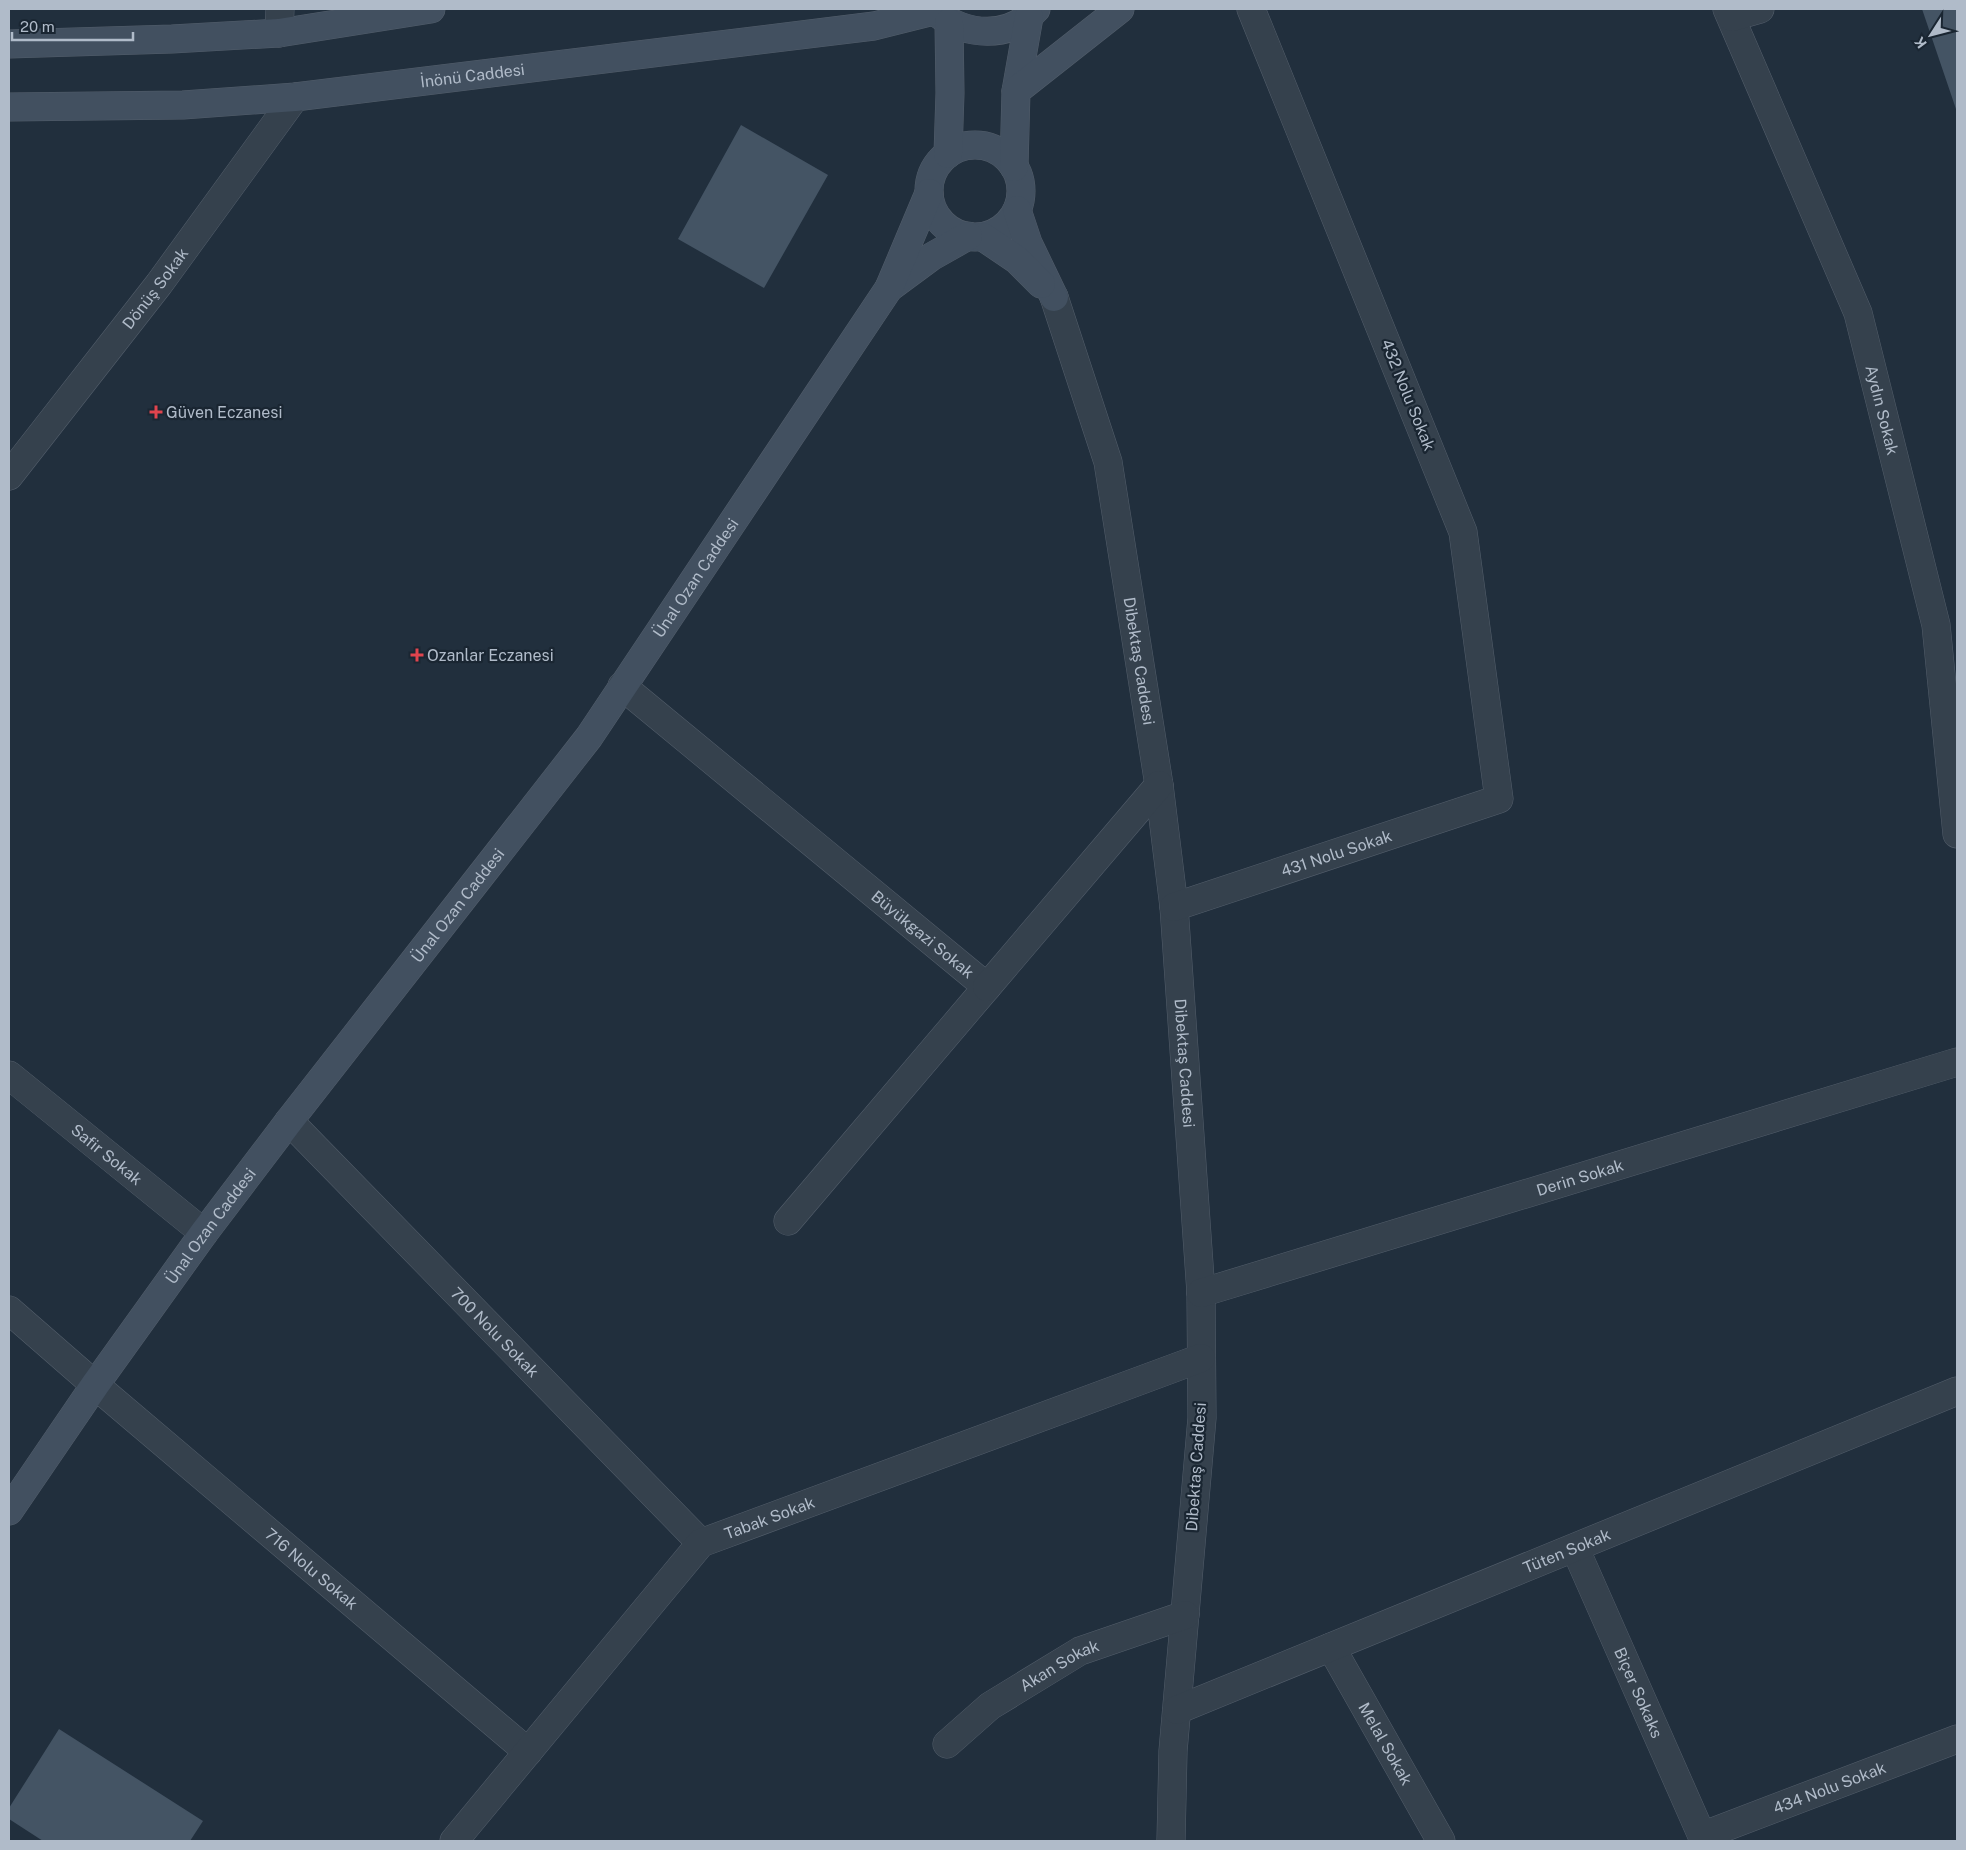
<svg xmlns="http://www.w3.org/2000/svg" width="1966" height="1850" font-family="'Public Sans',sans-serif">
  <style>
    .building { fill: #445464 }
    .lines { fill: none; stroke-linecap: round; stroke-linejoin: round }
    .street-casing { stroke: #535e6b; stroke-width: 29 }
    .secondary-casing { stroke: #535e6b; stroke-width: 29 }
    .street { stroke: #35414d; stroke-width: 28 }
    .secondary { stroke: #425060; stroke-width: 28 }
    .health-dot { fill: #e0444e; stroke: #1a2632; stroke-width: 2 }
    .labels { text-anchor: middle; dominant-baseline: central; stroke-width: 4.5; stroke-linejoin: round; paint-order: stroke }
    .street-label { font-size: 16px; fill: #b0bbc9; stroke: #1a2632 }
    .poi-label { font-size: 16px; fill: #b0bbc9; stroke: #1a2632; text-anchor: start }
  </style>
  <rect width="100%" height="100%" fill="#212f3d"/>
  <path class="building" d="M1922,9H1957V112Z
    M741,125L828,175L764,288L678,239Z
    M59,1729L203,1821L190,1841H43L9,1819V1808Z"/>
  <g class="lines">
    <g class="street-casing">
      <g id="street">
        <path id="s1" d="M1727,9L1858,313L1936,625L1957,834"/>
        <path d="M1732,17L1760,9"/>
        <path d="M279,33L280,9"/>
        <path id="s2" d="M1054,297L1108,462L1159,785L1174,907L1201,1293L1202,1418L1173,1751L1171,1841"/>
        <path id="s3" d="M9,476L159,284L295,97"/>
        <path id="s4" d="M622,686L987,987L788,1221"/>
        <path id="s5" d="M1174,907L1499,799L1463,532L1251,9"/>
        <path d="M987,987L1159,785"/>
        <path id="s6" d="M9,1075L204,1233"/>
        <path id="s7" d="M289,1121L701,1543"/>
        <path id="s8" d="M1201,1293L1957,1062"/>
        <path id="s9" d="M9,1310L95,1385L528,1752"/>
        <path id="s10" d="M1575,1548L1702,1836L1957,1739"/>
        <path id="s11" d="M1331,1647L1441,1841"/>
        <path id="s12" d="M1177,1710L1957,1391"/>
        <path id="s13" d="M947,1744L990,1706L1080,1651L1185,1615"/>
        <path id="s14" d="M454,1841L701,1543L1201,1358"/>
      </g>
    </g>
    <g class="secondary-casing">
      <g id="secondary">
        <path d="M937,13C966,36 1009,40 1036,9"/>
        <path d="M9,44L172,39L279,33L431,9"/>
        <path d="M1016,91L1029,17"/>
        <path id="s15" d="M9,107L183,105L295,97L874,26L934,11"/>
        <circle cx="975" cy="191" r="46"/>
        <path d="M948,154L950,93L949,23"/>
        <path d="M1014,167L1016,91L1120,9"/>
        <path d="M1017,210L1028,243L1054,297"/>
        <path d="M983,237L1017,260L1041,284"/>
        <path d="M889,288L931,257L968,236"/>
        <path id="s16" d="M9,1511L95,1385L204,1233L289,1121L589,737L889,288L929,193"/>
      </g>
    </g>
    <use href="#street" class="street"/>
    <use href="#secondary" class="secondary"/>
  </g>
  <g class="health-dot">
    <path d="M153.5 404.5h5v5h5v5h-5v5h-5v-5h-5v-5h5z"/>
    <path d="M414.5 647.5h5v5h5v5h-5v5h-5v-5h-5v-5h5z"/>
  </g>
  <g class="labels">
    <g class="street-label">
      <text stroke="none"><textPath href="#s15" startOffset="465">İnönü Caddesi</textPath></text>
      <text stroke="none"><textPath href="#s3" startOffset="238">Dönüş Sokak</textPath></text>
      <text transform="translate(1408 395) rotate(68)">432 Nolu Sokak</text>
      <text stroke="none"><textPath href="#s1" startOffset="431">Aydın Sokak</textPath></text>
      <text stroke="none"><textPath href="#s16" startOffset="1159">Ünal Ozan Caddesi</textPath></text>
      <text stroke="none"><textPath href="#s2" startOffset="375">Dibektaş Caddesi</textPath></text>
      <text stroke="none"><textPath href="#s5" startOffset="171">431 Nolu Sokak</textPath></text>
      <text stroke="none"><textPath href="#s16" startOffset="754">Ünal Ozan Caddesi</textPath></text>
      <text stroke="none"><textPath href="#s4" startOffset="390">Büyükgazi Sokak</textPath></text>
      <text stroke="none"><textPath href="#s2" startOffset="780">Dibektaş Caddesi</textPath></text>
      <text stroke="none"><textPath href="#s6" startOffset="126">Safir Sokak</textPath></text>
      <text stroke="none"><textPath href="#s8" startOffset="396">Derin Sokak</textPath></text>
      <text stroke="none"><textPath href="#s16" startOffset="349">Ünal Ozan Caddesi</textPath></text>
      <text stroke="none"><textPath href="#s7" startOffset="295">700 Nolu Sokak</textPath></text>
      <text transform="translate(1196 1467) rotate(-86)">Dibektaş Caddesi</text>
      <text stroke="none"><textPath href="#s14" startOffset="460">Tabak Sokak</textPath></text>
      <text stroke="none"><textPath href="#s12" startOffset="421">Tüten Sokak</textPath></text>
      <text stroke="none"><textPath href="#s9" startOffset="398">716 Nolu Sokak</textPath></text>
      <text stroke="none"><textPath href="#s13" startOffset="138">Akan Sokak</textPath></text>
      <text stroke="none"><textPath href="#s10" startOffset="158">Biçer Sokaks</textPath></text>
      <text stroke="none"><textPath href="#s11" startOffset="111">Melal Sokak</textPath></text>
      <text stroke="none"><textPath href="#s10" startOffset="451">434 Nolu Sokak</textPath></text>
    </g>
    <g class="poi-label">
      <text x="166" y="412">Güven Eczanesi</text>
      <text x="427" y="655">Ozanlar Eczanesi</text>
    </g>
  </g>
  <rect width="1966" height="1850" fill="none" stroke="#b0bbc9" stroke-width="20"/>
  <g transform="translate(1931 35) rotate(234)" stroke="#1a2632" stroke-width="4" paint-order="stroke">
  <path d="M0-4L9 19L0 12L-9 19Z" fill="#b0bbc9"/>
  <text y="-8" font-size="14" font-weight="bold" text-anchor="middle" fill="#b0bbc9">K</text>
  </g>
  <path d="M12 32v8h121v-8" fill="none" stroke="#b0bbc9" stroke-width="2.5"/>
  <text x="20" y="32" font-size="15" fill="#b0bbc9" stroke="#1a2632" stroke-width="4" paint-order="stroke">20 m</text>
</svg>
